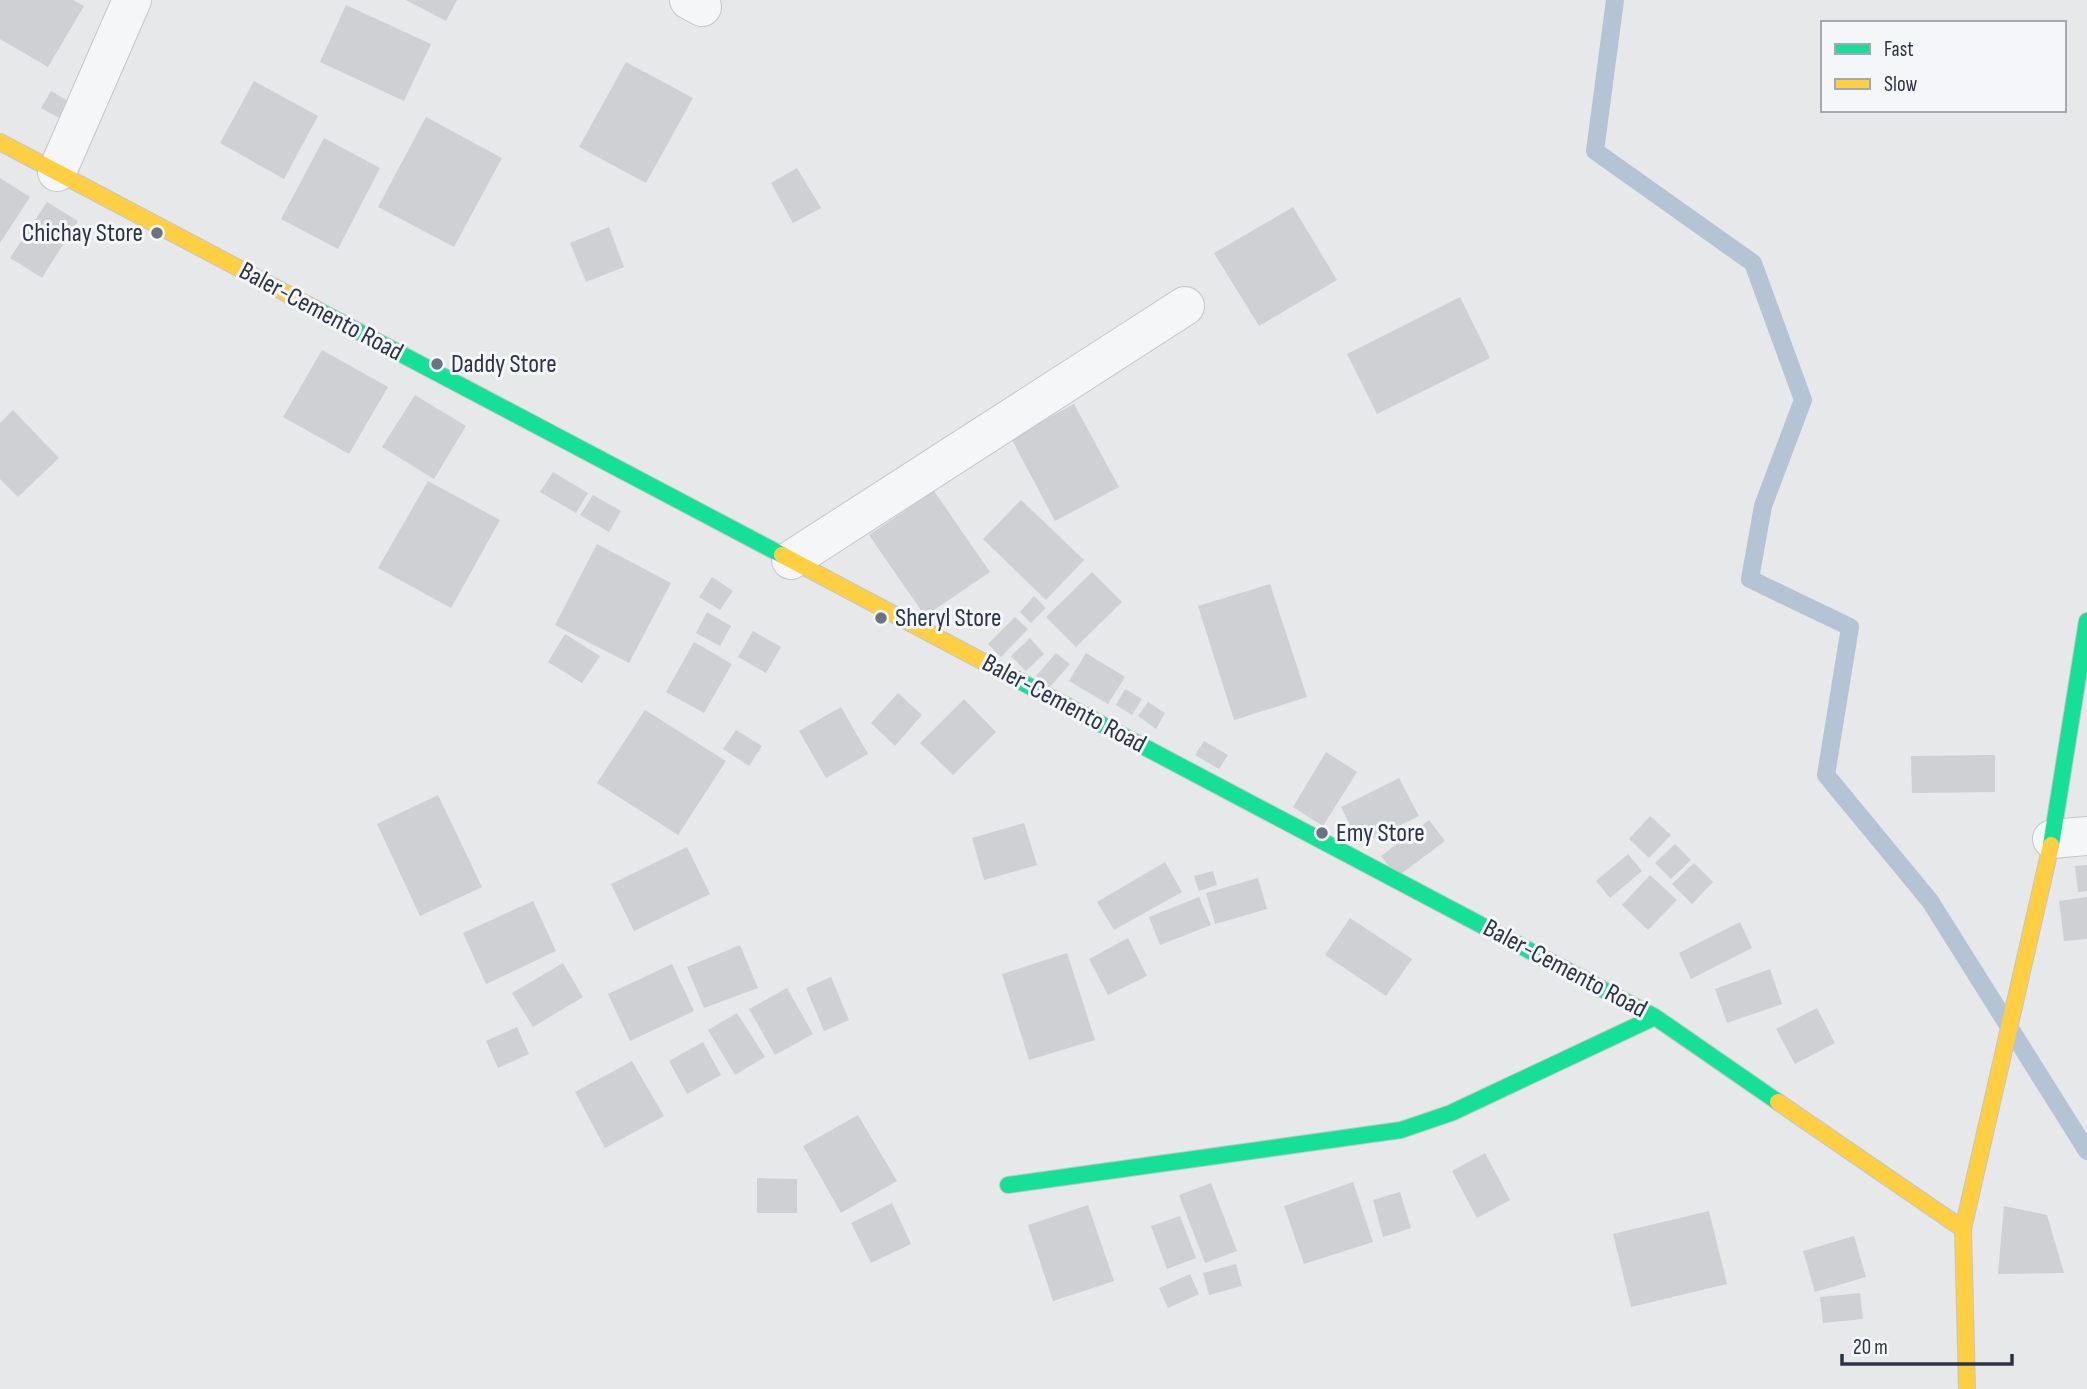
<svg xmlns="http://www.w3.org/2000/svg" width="2087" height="1389" font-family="'Sofia Sans Condensed',sans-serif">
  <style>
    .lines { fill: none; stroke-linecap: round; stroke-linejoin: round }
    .stream { stroke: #b4c4d5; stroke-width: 18 }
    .building { fill: #ced0d3 }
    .street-casing { stroke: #c4c6c8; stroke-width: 40 }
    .fast-casing { stroke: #c4c6c8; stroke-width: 18 }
    .slow-casing { stroke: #c4c6c8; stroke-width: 18 }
    .street { stroke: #f5f6f7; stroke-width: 38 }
    .fast { stroke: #16e098; stroke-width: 16 }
    .slow { stroke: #ffcf43; stroke-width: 16 }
    .poi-dot { fill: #6c737f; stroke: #f4f6f9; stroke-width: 2.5 }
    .labels { text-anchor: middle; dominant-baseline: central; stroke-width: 6; stroke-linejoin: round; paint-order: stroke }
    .poi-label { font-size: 26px; fill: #2b3445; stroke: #f4f6f9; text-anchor: start }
    .street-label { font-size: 26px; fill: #2b3445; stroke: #f4f6f9 }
  </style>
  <rect width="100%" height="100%" fill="#e6e8ea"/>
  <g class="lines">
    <path class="stream" d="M1615,0L1595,151L1753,263L1803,400L1763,506L1750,579L1850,627L1826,775L1930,901L2087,1151"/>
  </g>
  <path class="building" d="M0,0H73L84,6L48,67L0,39Z
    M406,0H457L446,21Z
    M346,5L431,44L404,101L320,62Z
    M626,62L693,98L646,183L579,147Z
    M254,81L318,116L284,179L220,143Z
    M51,91L68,101L59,118L41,108Z
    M426,117L502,158L454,247L378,207Z
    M324,138L380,168L338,249L281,219Z
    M797,168L821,208L793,223L771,183Z
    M0,178L30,197L0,243Z
    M47,202L78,221L42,278L10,258Z
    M1293,207L1337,280L1259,326L1214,253Z
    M609,227L624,267L586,282L570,243Z
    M1460,297L1490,358L1377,414L1347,354Z
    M322,350L388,387L349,454L283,417Z
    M415,395L466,426L434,479L382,447Z
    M1074,404L1119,487L1055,521L1011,438Z
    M13,410L59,458L18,497L0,479V423Z
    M553,472L588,493L576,513L540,492Z
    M428,481L500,520L451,608L378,568Z
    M934,491L990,572L925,616L869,535Z
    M593,495L621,511L609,532L580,515Z
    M1021,500L1084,560L1046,600L983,539Z
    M597,544L671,583L629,663L555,625Z
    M1092,572L1122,602L1076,647L1046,617Z
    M712,577L733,591L720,610L699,597Z
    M1270,584L1307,697L1234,720L1198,606Z
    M1034,596L1046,608L1031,623L1020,612Z
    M707,612L731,626L720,646L696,633Z
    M1015,617L1028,629L1001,657L988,644Z
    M753,631L781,647L766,673L738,657Z
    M565,634L600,656L582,683L548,662Z
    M1030,638L1044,654L1026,671L1011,656Z
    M694,642L732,664L704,713L666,692Z
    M1056,653L1070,664L1049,688L1036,676Z
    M1086,653L1125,677L1108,704L1069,681Z
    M1125,689L1142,699L1132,715L1116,705Z
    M898,693L922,715L895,746L871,723Z
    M964,699L996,732L953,775L920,743Z
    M1148,702L1165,713L1156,729L1138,716Z
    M841,707L868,754L826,778L799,731Z
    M645,710L726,761L678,835L597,783Z
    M736,730L762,746L749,766L723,749Z
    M1204,741L1228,755L1219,769L1195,755Z
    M1326,752L1357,772L1323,826L1293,807Z
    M1995,755V792L1912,793L1911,756Z
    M1399,778L1419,816L1360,845L1341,807Z
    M438,795L482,887L420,916L377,824Z
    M1650,816L1671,835L1649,858L1629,839Z
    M1429,820L1445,841L1397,877L1381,856Z
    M1024,823L1037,865L984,880L972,838Z
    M1675,844L1691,860L1671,879L1655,863Z
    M687,847L710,894L634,931L611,884Z
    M1628,854L1642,871L1610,898L1596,881Z
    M1165,862L1182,892L1114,930L1097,902Z
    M1694,863L1713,882L1692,904L1672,884Z
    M2087,865V891L2078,892L2075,866Z
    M1213,871L1217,885L1199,891L1194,876Z
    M1650,875L1677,900L1648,930L1622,905Z
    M1258,878L1267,909L1215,924L1206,893Z
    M1199,897L1211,925L1160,945L1149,917Z
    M2087,897V939L2064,941L2059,901Z
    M533,901L556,951L486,984L463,933Z
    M1350,918L1412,959L1386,996L1325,955Z
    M1740,922L1752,948L1691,979L1679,953Z
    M1128,938L1147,976L1108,995L1089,959Z
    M740,945L758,988L704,1008L687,967Z
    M1067,953L1095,1040L1029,1060L1002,974Z
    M563,963L583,997L533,1027L512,993Z
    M672,964L694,1011L630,1041L608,994Z
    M1770,969L1782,1004L1727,1023L1715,989Z
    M831,977L849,1020L824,1031L806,988Z
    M787,988L813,1034L775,1055L749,1009Z
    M1817,1008L1835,1043L1795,1064L1776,1029Z
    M737,1013L765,1057L735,1075L708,1030Z
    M517,1027L529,1054L498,1068L486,1041Z
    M703,1042L721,1075L687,1094L669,1061Z
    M632,1061L664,1116L605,1148L575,1092Z
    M858,1115L897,1181L841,1213L803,1146Z
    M1485,1153L1510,1200L1477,1218L1452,1171Z
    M757,1178L797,1179V1213H757Z
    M1353,1182L1373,1242L1304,1264L1284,1206Z
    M1211,1183L1237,1251L1205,1263L1179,1195Z
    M1400,1192L1411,1228L1383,1237L1373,1200Z
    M892,1203L911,1244L871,1263L851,1223Z
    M1088,1205L1114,1281L1053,1301L1028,1225Z
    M2004,1206L2047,1215L2064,1273L1998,1274Z
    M1709,1211L1727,1284L1631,1307L1613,1234Z
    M1180,1216L1196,1258L1167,1269L1151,1226Z
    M1854,1236L1866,1277L1815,1292L1803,1251Z
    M1236,1264L1242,1286L1209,1295L1203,1273Z
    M1190,1274L1199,1294L1168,1308L1159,1288Z
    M1860,1293L1863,1319L1823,1323L1820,1297Z"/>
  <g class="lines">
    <g class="street-casing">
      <path id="street" d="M689,0L702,7
        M57,172L132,0
        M791,560L1185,306
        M2052,839L2087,836"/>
    </g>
    <g class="fast-casing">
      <path id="fast" d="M314,308L782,555
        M1012,677L1655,1017L1778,1102
        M2051,845L2087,621
        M1008,1185L1401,1130L1451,1113L1655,1017"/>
    </g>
    <g class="slow-casing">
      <path id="slow" d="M0,142L314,308
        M782,555L1012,677
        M1778,1102L1963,1229L1967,1389
        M1963,1229L2051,845"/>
    </g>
    <use href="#street" class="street"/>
    <use href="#fast" class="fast"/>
    <use href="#slow" class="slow"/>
  </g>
  <g class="poi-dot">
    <circle cx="157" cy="233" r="7"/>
    <circle cx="437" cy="364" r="7"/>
    <circle cx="881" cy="618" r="7"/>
    <circle cx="1322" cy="833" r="7"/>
  </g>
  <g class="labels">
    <g class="poi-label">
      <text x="143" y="233" text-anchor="end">Chichay Store</text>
      <text x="451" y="364">Daddy Store</text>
      <text x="895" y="618">Sheryl Store</text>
      <text x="1336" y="833">Emy Store</text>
    </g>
    <g class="street-label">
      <text transform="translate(321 312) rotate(28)">Baler-Cemento Road</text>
      <text transform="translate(1064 704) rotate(28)">Baler-Cemento Road</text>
      <text transform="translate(1565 969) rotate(28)">Baler-Cemento Road</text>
    </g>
  </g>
  <rect x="1821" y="21" width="245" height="91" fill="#f4f6f9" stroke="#a4a8b1" stroke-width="2"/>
  <rect x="1835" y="44" width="35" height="10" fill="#16e098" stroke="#a4a8b1" stroke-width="2"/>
  <text x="1884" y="56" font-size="21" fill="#2b3445">Fast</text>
  <rect x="1835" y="79" width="35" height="10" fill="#ffcf43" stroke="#a4a8b1" stroke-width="2"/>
  <text x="1884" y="91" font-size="21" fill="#2b3445">Slow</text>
  <path d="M1842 1354v10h170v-10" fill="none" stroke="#2b3445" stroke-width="3.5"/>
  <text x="1853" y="1354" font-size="21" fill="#2b3445" stroke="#f4f6f9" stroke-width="5" paint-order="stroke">20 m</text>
</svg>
